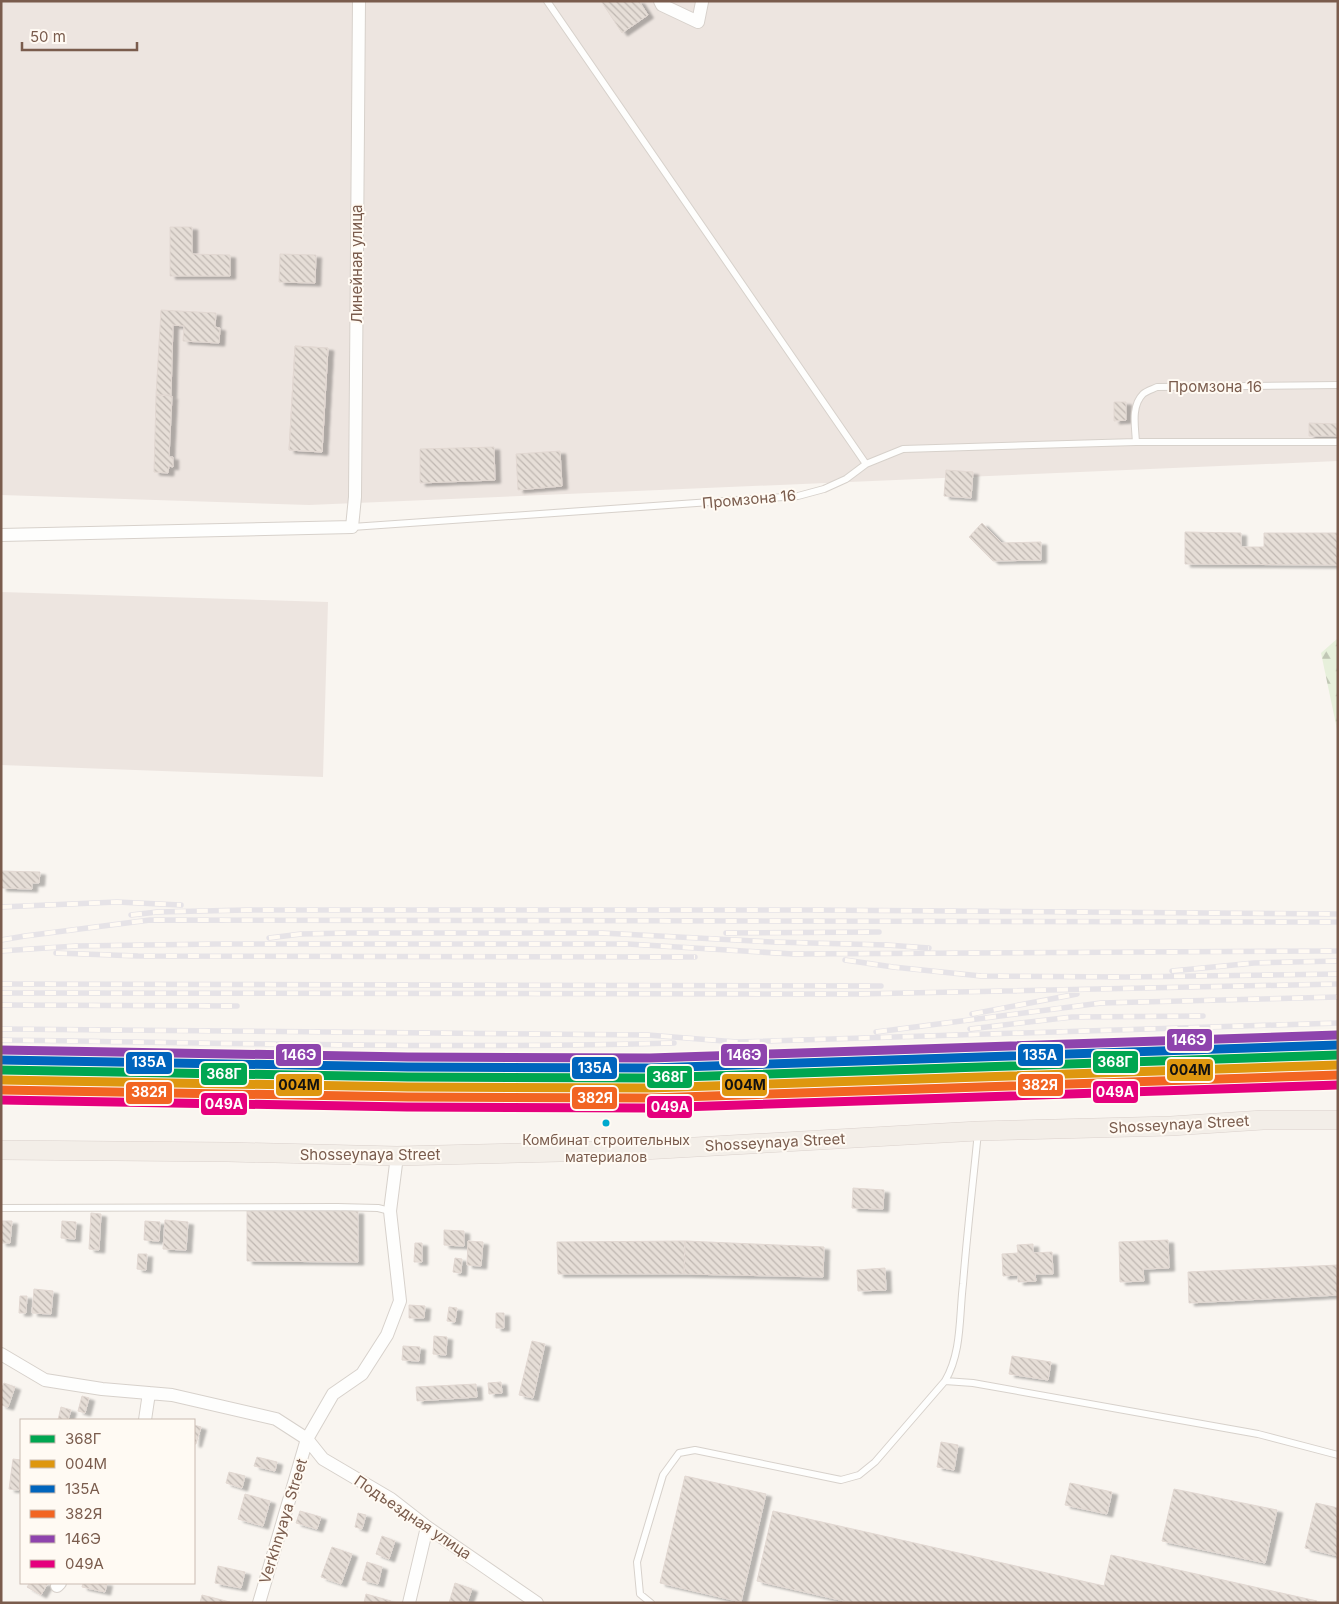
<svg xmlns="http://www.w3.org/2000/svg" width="1339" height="1604" font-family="Inter,sans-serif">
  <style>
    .industrial { fill: #ede5e0 }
    .forest { fill: url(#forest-firs) }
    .building { fill: url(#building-back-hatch); stroke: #e2d8d2; filter: url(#shadow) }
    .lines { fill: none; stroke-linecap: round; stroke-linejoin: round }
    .service-casing { stroke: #d7d1cb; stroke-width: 8 }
    .minor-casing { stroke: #d7d1cb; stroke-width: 14 }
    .primary-casing { stroke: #dad1cc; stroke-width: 20 }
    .service { stroke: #fefefd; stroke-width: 6 }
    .minor { stroke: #fefefd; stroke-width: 12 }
    .primary { stroke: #f3eee8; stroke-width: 19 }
    .rail-casing { stroke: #e6e3e7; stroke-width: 5.5 }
    .rail { stroke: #fffaf3; stroke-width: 4; stroke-dasharray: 11; stroke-linecap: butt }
    .rail-1-casing { stroke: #fffaf3; stroke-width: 12 }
    .rail-2-casing { stroke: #fffaf3; stroke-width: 12 }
    .rail-3-casing { stroke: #fffaf3; stroke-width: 12 }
    .rail-4-casing { stroke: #fffaf3; stroke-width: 12 }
    .rail-5-casing { stroke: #fffaf3; stroke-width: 12 }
    .rail-6-casing { stroke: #fffaf3; stroke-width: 12 }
    .rail-1 { stroke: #00a651; stroke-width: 9 }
    .rail-2 { stroke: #de970f; stroke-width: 9 }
    .rail-3 { stroke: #0065bd; stroke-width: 9 }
    .rail-4 { stroke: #f26522; stroke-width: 9 }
    .rail-5 { stroke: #8e44ad; stroke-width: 9 }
    .rail-6 { stroke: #e5007d; stroke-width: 9 }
    .bus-dot { fill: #00a9ce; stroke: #fffaf3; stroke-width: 2 }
    .labels { text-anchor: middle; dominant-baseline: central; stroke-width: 4; stroke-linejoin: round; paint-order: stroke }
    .bus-label { font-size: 14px; fill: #7a5c4d; stroke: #fffaf3 }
    .street-label { font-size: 15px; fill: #7a5c4d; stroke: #fffaf3 }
    .line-badge { stroke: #fffaf3; stroke-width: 2 }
    .badge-label { font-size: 14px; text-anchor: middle; font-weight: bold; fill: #fff }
    .pale-badge-label { font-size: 14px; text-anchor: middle; font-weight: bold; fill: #111 }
  </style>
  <defs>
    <pattern id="forest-firs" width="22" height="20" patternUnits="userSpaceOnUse" patternTransform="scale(1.25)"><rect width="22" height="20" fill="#e7f0db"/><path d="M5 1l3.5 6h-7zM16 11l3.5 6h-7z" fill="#c0c6b4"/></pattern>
    <pattern id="building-back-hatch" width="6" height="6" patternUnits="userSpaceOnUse" patternTransform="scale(1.25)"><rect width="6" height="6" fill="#e6ded7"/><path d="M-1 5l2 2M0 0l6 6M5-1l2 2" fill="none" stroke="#bfb7b1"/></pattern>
    <filter id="shadow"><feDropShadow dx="5.5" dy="3" stdDeviation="1" flood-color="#0004"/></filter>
  </defs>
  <rect width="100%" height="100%" fill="#f9f5f0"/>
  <path class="industrial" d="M1,1H1338V461L309,505L1,495Z
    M1,592L328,602L323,777L1,765Z"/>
  <path class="forest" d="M1338,638V734L1321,653Z"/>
  <path class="building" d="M601,1H639L648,15L622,33Z
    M170,227H192V254L230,255V276H170Z
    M280,254L316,255L315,283L279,282Z
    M161,310L216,313L215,327L220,328L219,343L183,341L184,326L173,325L171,395H156Z
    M295,346L328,348L322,452L289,450Z
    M295,346L328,348L322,452L289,450Z
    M156,395L172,396L169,457H173V467L169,466L168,473L154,472Z
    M1114,402H1126V420L1114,421Z
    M1309,423L1338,424V436H1309Z
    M494,447L495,480L420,483V449Z
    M560,451L562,486L518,490L516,454Z
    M946,470L973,472L971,498L944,496Z
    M982,523L1002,543L1041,542V560L993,561L969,537Z
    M1185,532L1241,533V547H1264V533H1338V565L1185,564Z
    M1,871L40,872L39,883H32V889L1,888Z
    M853,1188L884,1190L883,1209L852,1208Z
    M247,1211H358V1262L247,1261Z
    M91,1213L101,1214L99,1250L89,1249Z
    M165,1220L188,1222L186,1250L163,1249Z
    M1,1221H12L10,1243H1Z
    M62,1221L76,1222L75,1239L61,1238Z
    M145,1221L160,1222L159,1241L144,1240Z
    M444,1230L464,1231V1246L444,1245Z
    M1168,1240L1169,1268L1143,1269L1144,1281L1120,1282L1119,1242Z
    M468,1241L483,1242L481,1266L467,1265Z
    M685,1241L824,1247L823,1277L684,1274Z
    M685,1241L684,1274H558L557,1242Z
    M415,1243H422V1262H414Z
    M1033,1244V1253L1052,1252L1053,1274H1035L1036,1281L1018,1282V1275L1003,1276L1002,1254L1018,1253L1017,1245Z
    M138,1254H147L146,1270L137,1269Z
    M455,1258L462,1259L461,1273L453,1272Z
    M1338,1265V1295L1189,1303L1188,1272Z
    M885,1268L886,1290L858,1291L857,1270Z
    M34,1289L53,1291L51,1314L32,1313Z
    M20,1296H27L26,1313H19Z
    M409,1305L425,1306L424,1318H409Z
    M449,1307L457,1308L455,1322L447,1321Z
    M496,1313H504V1328H496Z
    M434,1336L447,1337L446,1355L433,1354Z
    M532,1341L545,1344L533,1398L519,1395Z
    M403,1346L420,1347L419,1361L402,1360Z
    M1012,1356L1051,1362L1048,1380L1009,1374Z
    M501,1382L502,1393L489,1394L488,1383Z
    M4,1383L15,1387L8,1407L1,1405V1390Z
    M476,1384L477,1397L417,1401L416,1387Z
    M82,1396L89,1398L85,1413L78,1411Z
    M61,1407L71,1410L68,1420H58Z
    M194,1425L201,1427L196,1444H194Z
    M941,1442L958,1445L954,1470L937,1467Z
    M257,1457L277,1462L275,1471L254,1466Z
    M13,1459L21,1460V1474L19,1490L9,1489Z
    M229,1472L245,1476L242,1488L226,1483Z
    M685,1476L766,1494L741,1602L660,1583Z
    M1070,1483L1112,1492L1107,1514L1065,1505Z
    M1174,1489L1277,1510L1265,1563L1162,1541Z
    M245,1494L270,1501L263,1526L238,1519Z
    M1316,1503L1338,1508V1556L1305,1548Z
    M300,1511L321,1517L317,1529L296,1523Z
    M773,1511L1104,1586L1111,1555L1317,1601L1316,1603H853L757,1581Z
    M358,1513L366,1515L362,1529L355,1527Z
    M382,1536L395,1541L389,1559L376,1554Z
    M332,1547L352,1554L341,1584L321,1577Z
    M367,1562L382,1567L378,1584L362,1580Z
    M218,1566L245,1572L241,1588L215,1583Z
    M30,1583H48L41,1595L27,1587Z
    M83,1583H107L105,1592L82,1587Z
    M455,1583L472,1589L467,1603H449Z
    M366,1594L391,1601V1603H364Z
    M202,1595L230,1602L200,1603Z"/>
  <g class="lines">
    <g class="service-casing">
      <path id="service" d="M547,1L866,464
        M1136,442C1135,426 1131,406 1143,394C1146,391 1153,389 1157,387L1338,385
        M352,527L798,496L824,489L846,479L866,464L903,449L1136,442H1338
        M1,1208L337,1207L378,1208L390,1211
        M945,1381L973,1383L1258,1434L1338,1455
        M651,1603L640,1594L637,1562L663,1475L679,1453L695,1450L841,1480L859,1475L875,1462L945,1381C962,1352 959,1317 963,1284C967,1233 973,1183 978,1132"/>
    </g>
    <g class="minor-casing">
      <path id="minor" d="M660,1L662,5L698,22L702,2
        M1,535L352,527L355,497L359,1
        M1,1354L45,1380L102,1389L172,1395L276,1419L307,1439L323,1459L391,1499L427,1527L537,1603
        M145,1420L149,1393
        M57,1586L60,1583
        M259,1603L307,1439L333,1394L362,1374L387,1335L400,1301L390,1211L397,1156
        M409,1603L427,1527"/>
    </g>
    <g class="primary-casing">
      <path id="primary" d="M1,1150L228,1152L397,1156L643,1150L978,1131L1171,1126L1263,1120H1338"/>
    </g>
    <use href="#service" class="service"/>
    <use href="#minor" class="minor"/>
    <use href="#primary" class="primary"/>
    <g class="rail-casing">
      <path id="rail" d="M1,907L117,902L181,905
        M131,915L157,912L247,910H812L1338,914
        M726,933L879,932
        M269,938L301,934L350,933H602L773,942L887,945L929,948
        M1,940L25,936L150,920L1338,922
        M1,951L76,946L216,944H628L793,954L1338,951
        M56,953L138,956L695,957
        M845,960L893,967L981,976L1125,977L1338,974
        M1172,971L1254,963L1338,961
        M1,984L881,986
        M1,993L857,994L1338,984
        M1,1005L237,1006
        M972,1014L1077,994
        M1,1029L648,1035L737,1042L1338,1023
        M970,1029L1072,1017L1203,1016
        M876,1032L1101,1003L1338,997
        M1,1040C225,1043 450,1049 674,1043"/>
    </g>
    <use href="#rail" class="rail"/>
    <g class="rail-1-casing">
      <path id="rail-1" d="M1,1070L408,1077L650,1078L1338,1055"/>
    </g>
    <g class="rail-2-casing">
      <path id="rail-2" d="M1,1080L408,1087L650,1088L1338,1065"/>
    </g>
    <g class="rail-3-casing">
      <path id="rail-3" d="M1,1060L408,1067L650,1068L1338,1045"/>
    </g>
    <g class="rail-4-casing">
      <path id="rail-4" d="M1,1090L408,1097L650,1098L1338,1075"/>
    </g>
    <g class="rail-5-casing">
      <path id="rail-5" d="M1,1050L408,1057L650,1058L1337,1035"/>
    </g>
    <g class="rail-6-casing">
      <path id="rail-6" d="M1,1100L407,1107L650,1108L1338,1085"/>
    </g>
    <use href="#rail-1" class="rail-1"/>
    <use href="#rail-2" class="rail-2"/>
    <use href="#rail-3" class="rail-3"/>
    <use href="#rail-4" class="rail-4"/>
    <use href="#rail-5" class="rail-5"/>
    <use href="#rail-6" class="rail-6"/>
  </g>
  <circle class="bus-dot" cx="606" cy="1123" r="4.5"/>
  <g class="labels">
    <g class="bus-label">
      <text x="606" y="1139">Комбинат строительных<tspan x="606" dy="17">материалов</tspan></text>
    </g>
    <g class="street-label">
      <text transform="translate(356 264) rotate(-90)">Линейная улица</text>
      <text x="1215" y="386">Промзона 16</text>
      <text transform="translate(749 499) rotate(-5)">Промзона 16</text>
      <text transform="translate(1179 1124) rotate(-3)">Shosseynaya Street</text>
      <text transform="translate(775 1142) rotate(-3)">Shosseynaya Street</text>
      <text x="370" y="1154">Shosseynaya Street</text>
      <text transform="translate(413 1517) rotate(34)">Подъездная улица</text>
      <text transform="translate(283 1521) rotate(-73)">Verkhnyaya Street</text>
    </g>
  </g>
  <g class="line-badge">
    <rect x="1166" y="1028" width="47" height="24" rx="5" fill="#8e44ad"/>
    <rect x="720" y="1043" width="48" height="24" rx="5" fill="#8e44ad"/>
    <rect x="1017" y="1043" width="47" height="24" rx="5" fill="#0065bd"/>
    <rect x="275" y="1043" width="47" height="24" rx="5" fill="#8e44ad"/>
    <rect x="1092" y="1050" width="47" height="24" rx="5" fill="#00a651"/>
    <rect x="125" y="1051" width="48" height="24" rx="5" fill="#0065bd"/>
    <rect x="571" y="1056" width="47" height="24" rx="5" fill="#0065bd"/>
    <rect x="1166" y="1058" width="48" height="24" rx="5" fill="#de970f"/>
    <rect x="200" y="1062" width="48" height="24" rx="5" fill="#00a651"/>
    <rect x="646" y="1065" width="47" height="24" rx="5" fill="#00a651"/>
    <rect x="721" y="1073" width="47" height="24" rx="5" fill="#de970f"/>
    <rect x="1017" y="1073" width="47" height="24" rx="5" fill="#f26522"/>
    <rect x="275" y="1073" width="48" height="24" rx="5" fill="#de970f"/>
    <rect x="1092" y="1080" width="47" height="24" rx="5" fill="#e5007d"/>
    <rect x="125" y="1081" width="48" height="24" rx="5" fill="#f26522"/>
    <rect x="571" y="1086" width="47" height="24" rx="5" fill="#f26522"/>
    <rect x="200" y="1092" width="48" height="24" rx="5" fill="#e5007d"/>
    <rect x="646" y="1095" width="47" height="24" rx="5" fill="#e5007d"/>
  </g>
  <g class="badge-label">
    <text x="1189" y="1045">146Э</text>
    <text x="744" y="1060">146Э</text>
    <text x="1040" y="1060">135А</text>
    <text x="299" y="1060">146Э</text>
    <text x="1115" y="1067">368Г</text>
    <text x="149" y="1067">135А</text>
    <text x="595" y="1073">135А</text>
    <text x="224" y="1079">368Г</text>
    <text x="670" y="1082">368Г</text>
    <text x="1040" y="1090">382Я</text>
    <text x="1115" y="1097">049А</text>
    <text x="149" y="1097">382Я</text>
    <text x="595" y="1103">382Я</text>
    <text x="224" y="1109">049А</text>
    <text x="670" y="1112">049А</text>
  </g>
  <g class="pale-badge-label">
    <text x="1190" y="1075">004М</text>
    <text x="745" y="1090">004М</text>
    <text x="299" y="1090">004М</text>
  </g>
  <rect width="1339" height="1604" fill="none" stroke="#7a5c4d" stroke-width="5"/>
  <rect x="20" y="1419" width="175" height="165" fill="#fffaf3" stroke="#cabbb1"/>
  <rect x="30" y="1435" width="25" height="8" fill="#00a651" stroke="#cabbb1"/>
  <text x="65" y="1444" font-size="15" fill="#7a5c4d">368Г</text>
  <rect x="30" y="1460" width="25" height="8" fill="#de970f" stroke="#cabbb1"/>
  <text x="65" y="1469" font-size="15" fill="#7a5c4d">004М</text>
  <rect x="30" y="1485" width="25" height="8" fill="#0065bd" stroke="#cabbb1"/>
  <text x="65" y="1494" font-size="15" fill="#7a5c4d">135А</text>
  <rect x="30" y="1510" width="25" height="8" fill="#f26522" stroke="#cabbb1"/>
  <text x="65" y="1519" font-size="15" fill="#7a5c4d">382Я</text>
  <rect x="30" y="1535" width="25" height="8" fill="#8e44ad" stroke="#cabbb1"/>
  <text x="65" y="1544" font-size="15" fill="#7a5c4d">146Э</text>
  <rect x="30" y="1560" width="25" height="8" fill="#e5007d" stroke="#cabbb1"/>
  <text x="65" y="1569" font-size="15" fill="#7a5c4d">049А</text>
  <path d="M22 42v8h115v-8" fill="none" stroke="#7a5c4d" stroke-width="2.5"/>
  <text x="30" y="42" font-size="15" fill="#7a5c4d" stroke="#fffaf3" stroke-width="4" paint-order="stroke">50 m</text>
</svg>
